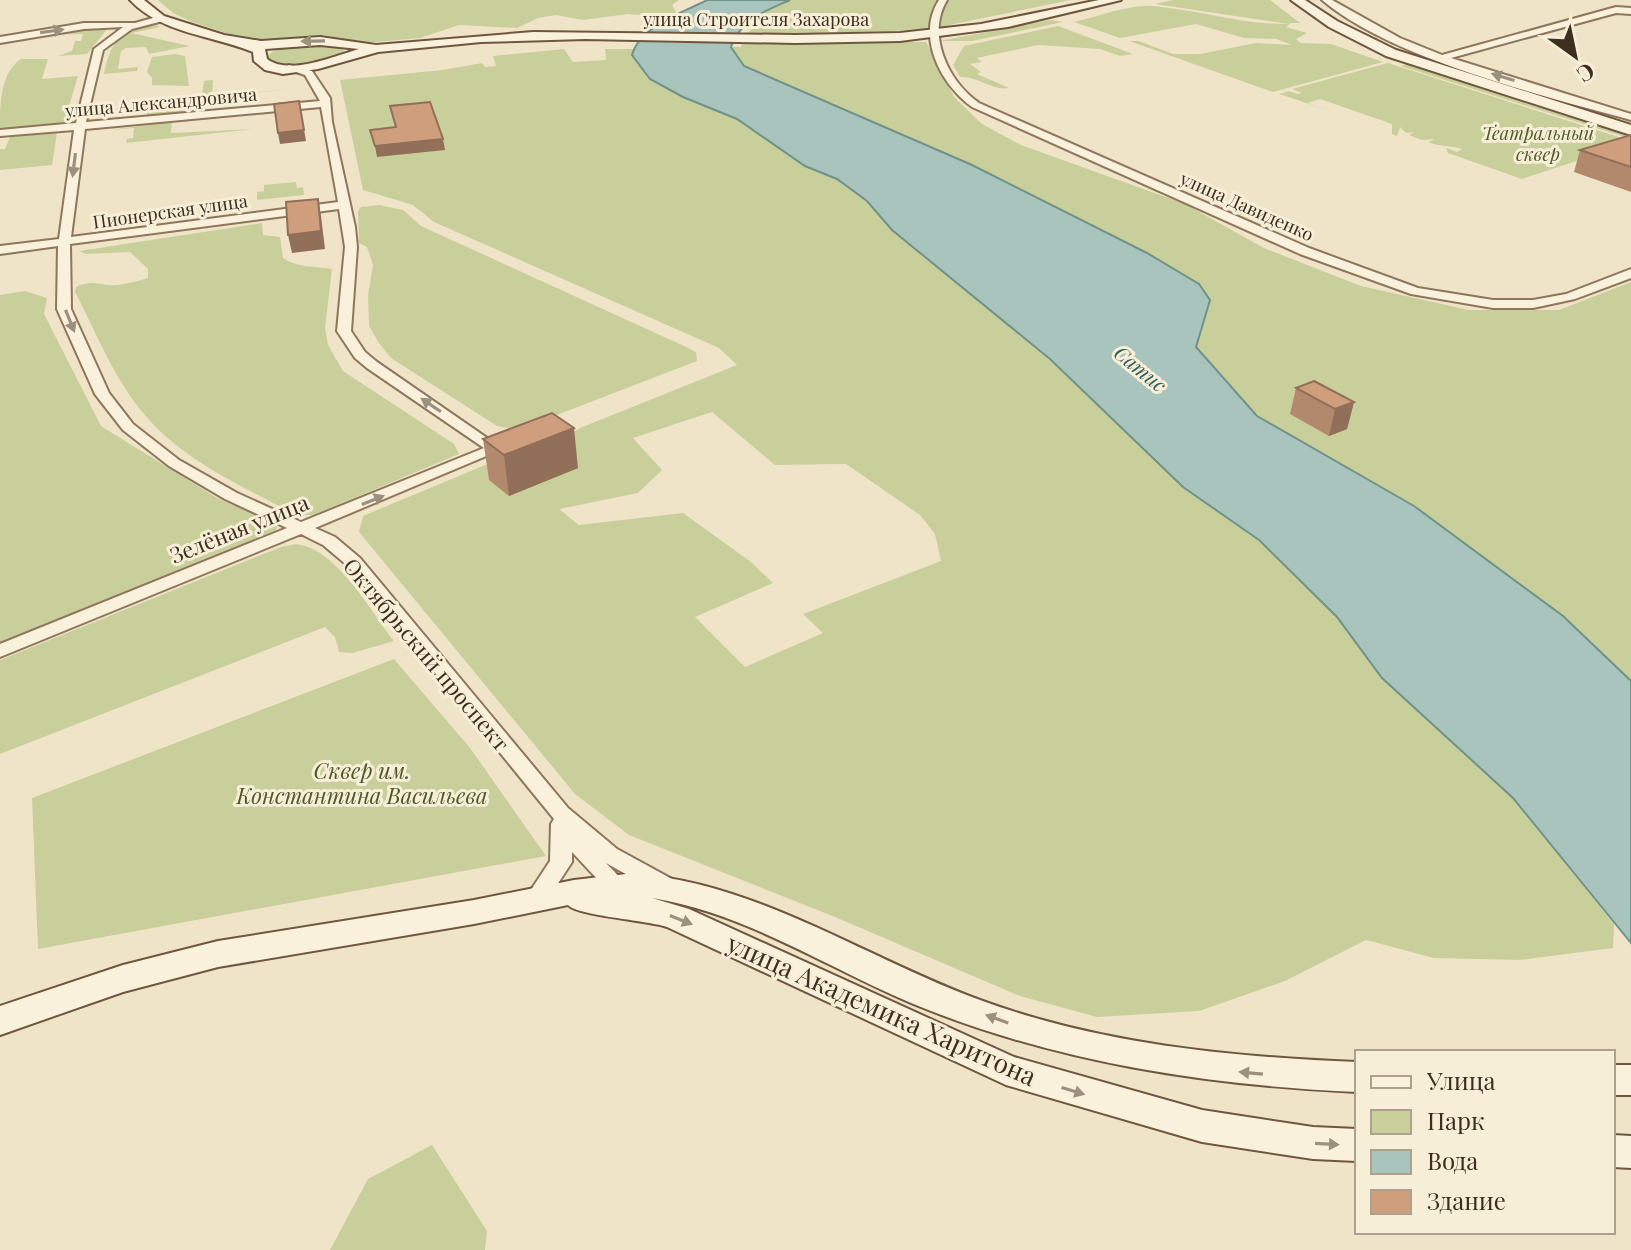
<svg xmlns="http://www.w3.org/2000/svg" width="1631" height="1250" font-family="'Playfair Display',serif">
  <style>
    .green { fill: #c9cf9b; fill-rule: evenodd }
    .water { fill: #a9c4bc; stroke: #6f938a; stroke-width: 2 }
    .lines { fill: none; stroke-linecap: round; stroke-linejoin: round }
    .street-casing { stroke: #8d765c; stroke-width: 4 }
    .secondary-casing { stroke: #6f573f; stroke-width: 4 }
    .street { fill: #faf1dc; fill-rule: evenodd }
    .secondary { fill: #faf1dc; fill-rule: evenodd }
    .wall { fill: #b2896c }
    .shaded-wall { fill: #916f58 }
    .building { fill: #cf9f7d; stroke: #916f58; stroke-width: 2 }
    .oneway { fill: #9c907e }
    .labels { text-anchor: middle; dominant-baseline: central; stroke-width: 6; stroke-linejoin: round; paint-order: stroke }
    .far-street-label { font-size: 18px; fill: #3d2e20; stroke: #f7eed8 }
    .far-park-label { font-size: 18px; font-style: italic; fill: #4d5a26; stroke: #f7eed8 }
    .far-water-label { font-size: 20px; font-style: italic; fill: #2f5d5a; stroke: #f7eed8 }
    .street-label { font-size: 22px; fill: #3d2e20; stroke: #f7eed8 }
    .park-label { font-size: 22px; font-style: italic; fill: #4d5a26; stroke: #f7eed8 }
    .near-street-label { font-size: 26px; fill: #3d2e20; stroke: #f7eed8 }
  </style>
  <rect width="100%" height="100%" fill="#f0e4c8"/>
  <path class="green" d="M158,0H679L672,5L677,14L665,17L628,14L583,20L556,15L538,18L517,28L459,25L420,38L365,43L332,37L272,41L229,34L192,22L173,13Z
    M790,0H1071L925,30L745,35L753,28L743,27L751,18Z
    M1173,0H1270L1300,23H1291L1286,27L1307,33L1296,39L1301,43L1331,44L1383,62L1273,92L1129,41H1139L1173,54H1200L1256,43L1292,45L1276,39L1244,38L1196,24L1120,38L1074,22C1096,17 1132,4 1153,6C1199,10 1243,25 1289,24L1155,4Z
    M1051,20L1063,22L972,41H939Z
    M152,24L160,27L131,33L190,46L149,54L146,47L126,48L121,51L118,69L138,67L137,71L104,74C109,45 121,27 152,24Z
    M1058,26L1133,54L1120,56L1100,49L1038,45L977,58L982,62L970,64L981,72L977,74L1009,88C993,91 977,76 960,77L953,65L964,46Z
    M108,28L87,54L58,56L72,51L75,41H81L83,34L42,35Z
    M742,42H926L954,97L982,124L1021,145L1185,204L1264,248L1361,286L1469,310H1559L1631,282V681L1563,616L1414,506L1257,416L1196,347L1210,300L1198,284L1147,253L972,165L744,66L731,47H741Z
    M300,43L340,46L344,51L341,56C318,62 291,72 268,59V55L276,49Z
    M564,49L573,62L606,60L605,49H634L632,56L683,97L737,119L805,166L837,179L867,201L892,230L1050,359L1183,487L1259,540L1337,617L1382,678L1513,798L1614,924L1613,948L1521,960L1434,958L1366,940L1285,981L1199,1011L1097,1017L1020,996L835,917L629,835L575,794L359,532L363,516L485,465L517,458L557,442L580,428L737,365L719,348L434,222L413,205L363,190L340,80L443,70L482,63L485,67L496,66L493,56ZM712,412L775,465L846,464L920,515L935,534L941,561L803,614L823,633L745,667L695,617L773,583L751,562L683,513L579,525L559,509L638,493L662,470L633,438Z
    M175,54L185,56L189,86L152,85V78L147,72L152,57Z
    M21,59H48L42,79L78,76L64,123L0,129C0,104 0,73 21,59Z
    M1388,63L1631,141V143L1522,179L1448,153L1446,148L1457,152L1462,149C1450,145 1440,147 1428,142L1435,139L1422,140L1409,135L1415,132L1406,133L1400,127L1397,136L1392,134V124L1320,99L1308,103L1331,111L1279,94L1289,91L1298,94L1302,93L1292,89Z
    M1407,64L1631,135V139L1401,66Z
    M213,80L212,96L292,89L184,100L182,115L151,118L145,112L157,108L159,99L202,95L204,81Z
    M172,122L171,133L254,129L126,143L127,139L133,138L134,128L110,130Z
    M57,133L52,165L0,170V149H5L10,137Z
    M296,182L297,188L303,187L304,195L257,200V192L264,191V185Z
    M379,205L403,210L421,226L684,346L696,352L697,361L518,430L497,426L391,358L379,343L369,326L368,295L373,265L367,247L359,243L358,211L361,207Z
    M262,223L263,235L280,237L283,258C298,268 314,266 332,269L325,328L328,345L343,371L454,444L459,454L313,515H296C244,487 183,461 144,414C114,379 96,332 75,292L76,287C88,281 96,283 108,285C120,286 138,281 148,278V269L130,252L86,254L79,251Z
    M25,291L47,298L44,314L101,426L217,498L278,524L276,530L0,642V295Z
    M296,544C337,549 369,609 394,641L352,653L339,652L335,637L325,627L0,754V660L281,547Z
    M394,659L470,748L546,856L38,949L32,798Z
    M432,1145L487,1231L485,1250H330L368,1179Z"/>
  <path class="water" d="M707,0H790C765,11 740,20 731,47L744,66L972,165L1147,253L1199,284L1210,300L1196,347L1257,416L1414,506L1563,616L1631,681V943L1513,798L1382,678L1337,617L1259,540L1183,487L1050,359L892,230L867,201L837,179L805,166L737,119L683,97L650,79L632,55C640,26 682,13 707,0Z"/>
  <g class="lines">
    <g class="street-casing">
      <path id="street" d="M939,0H947C926,35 948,81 979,103L1309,248L1418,288L1493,300H1533L1566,294L1631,269V278L1575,299L1533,308H1493L1411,294L1300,254L972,107C940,84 916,36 939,0Z
        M1322,0H1332L1400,38L1442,55L1616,7L1631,8V14L1616,13L1451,58L1631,114V120C1543,96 1390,58 1322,0Z
        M160,16L163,21L132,29L103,50L86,122L320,101L305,75L284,68L289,65L312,71L330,98L332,122L355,227L357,247L351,331L365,352L377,362L503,449L315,528L335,537L360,558L568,808L617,849L672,879L675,885L672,891L664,893L656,891L606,863L634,892L631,898L623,900L615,898L572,852V862L542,908L534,910L526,908L523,902L550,861L551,824L554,819L348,566L323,545L301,534L0,657V644L287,528L225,499L169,466L123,430L95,394L57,309L58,246L0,254V246L59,239L74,130L0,136V130L76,123L94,49L123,27L84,29L0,43V37L84,23H135ZM321,107L338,202L71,237L85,129ZM339,209L345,247L337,331L355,358L367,368L484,448L301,522L237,493L179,460L133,424L109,393L71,309L70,244Z"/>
    </g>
    <g class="secondary-casing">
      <path id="secondary" d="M130,0H144L164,16L224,35L261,41L320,37L376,45L533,32L795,35L900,33L981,24L1099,0H1121L1008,27L900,41L795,43L585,39L481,42L378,52L318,69L283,74L265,70L254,61L253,52C212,35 162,34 130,0ZM320,45L359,49C334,56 290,76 267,59L265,49Z
        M1291,0H1305L1337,21L1396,50L1631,125V135L1386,56L1329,27Z
        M626,874C748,877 867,959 980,1000C1100,1044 1230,1057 1357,1062V1092C1204,1085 1054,1062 911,1003C826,967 745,913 652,898L689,909L1014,1057L1202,1110L1313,1127L1357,1129V1161L1313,1159L1202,1142L1006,1085L667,927C646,920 578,916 568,905L474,924L218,967L123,992L0,1035V1006L123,965L218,941L474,900L574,880Z
        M1613,1065H1631V1095H1613Z
        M1613,1135L1631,1136V1168L1613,1167Z"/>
    </g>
    <use href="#street" class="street"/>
    <use href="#secondary" class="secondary"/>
  </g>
  <path class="wall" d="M1631,135V192L1574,172L1580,150Z
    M1296,388L1354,402L1347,429L1329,436L1290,414Z
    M483,439L578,468L509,496L489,480Z"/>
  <path class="shaded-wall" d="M301,112L306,141L280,144L278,133Z
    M443,139L445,150L377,157L375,146Z
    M318,199L321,216L325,249L292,253L288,235Z
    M1354,402L1347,429L1329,436L1335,409Z
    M574,428L578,468L509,496L504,455Z"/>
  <path class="building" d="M299,101L304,130L278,133L274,104Z
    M430,102L443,139L375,146L370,130L396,127L390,106Z
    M1631,135V167L1580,150Z
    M318,199L321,231L288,235L286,202Z
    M1314,381L1354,402L1335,409L1296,388Z
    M552,413L574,428L504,455L483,439Z"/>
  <defs><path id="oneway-solid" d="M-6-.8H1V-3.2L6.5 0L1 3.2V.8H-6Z" transform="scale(2)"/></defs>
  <g class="oneway">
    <use href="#oneway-solid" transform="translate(52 31) rotate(-8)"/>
    <use href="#oneway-solid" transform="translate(313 41) rotate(179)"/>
    <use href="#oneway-solid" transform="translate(1503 77) rotate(-163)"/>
    <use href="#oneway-solid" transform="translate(74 165) rotate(97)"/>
    <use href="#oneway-solid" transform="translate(70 321) rotate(68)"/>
    <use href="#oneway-solid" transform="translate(431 405) rotate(-146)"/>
    <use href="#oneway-solid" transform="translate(373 500) rotate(-22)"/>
    <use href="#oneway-solid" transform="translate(681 920) rotate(22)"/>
    <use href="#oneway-solid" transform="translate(997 1019) rotate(-160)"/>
    <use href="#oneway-solid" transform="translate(1251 1073) rotate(-175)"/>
    <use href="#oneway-solid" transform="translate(1073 1091) rotate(17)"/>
    <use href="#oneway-solid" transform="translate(1327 1144) rotate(3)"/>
  </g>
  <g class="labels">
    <g class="far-street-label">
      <text x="756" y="19">улица Строителя Захарова</text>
      <text transform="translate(161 102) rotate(-5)">улица Александровича</text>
      <text transform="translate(1247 206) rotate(24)">улица Давиденко</text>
      <text transform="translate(170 211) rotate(-8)">Пионерская улица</text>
    </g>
    <g class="far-park-label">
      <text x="1538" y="133">Театральный<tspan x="1538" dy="21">сквер</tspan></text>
    </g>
    <g class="far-water-label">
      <text transform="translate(1141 368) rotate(39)">Сатис</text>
    </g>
    <g class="street-label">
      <text transform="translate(239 528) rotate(-22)">Зелёная улица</text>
      <text transform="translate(427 654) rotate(50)">Октябрьский проспект</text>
    </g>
    <g class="park-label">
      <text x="362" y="770">Сквер им.<tspan x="362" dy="25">Константина Васильева</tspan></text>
    </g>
    <g class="near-street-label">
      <text transform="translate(882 1009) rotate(24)">улица Академика Харитона</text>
    </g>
  </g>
  <rect x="1355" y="1050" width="260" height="184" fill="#f7eed8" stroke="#ada18e" stroke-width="2"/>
  <rect x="1371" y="1076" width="40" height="12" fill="#faf1dc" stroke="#ada18e" stroke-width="2"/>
  <text x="1427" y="1090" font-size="24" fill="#3d2e20">Улица</text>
  <rect x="1371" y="1110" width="40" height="24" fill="#c9cf9b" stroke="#ada18e" stroke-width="2"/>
  <text x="1427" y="1130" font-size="24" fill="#3d2e20">Парк</text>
  <rect x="1371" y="1150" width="40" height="24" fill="#a9c4bc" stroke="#ada18e" stroke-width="2"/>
  <text x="1427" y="1170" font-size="24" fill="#3d2e20">Вода</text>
  <rect x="1371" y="1190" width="40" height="24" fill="#cf9f7d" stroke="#ada18e" stroke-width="2"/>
  <text x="1427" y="1210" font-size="24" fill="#3d2e20">Здание</text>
  <g transform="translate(1575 56) rotate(147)" stroke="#f7eed8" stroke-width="6" paint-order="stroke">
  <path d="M0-6L14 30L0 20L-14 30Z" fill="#3d2e20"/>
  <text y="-12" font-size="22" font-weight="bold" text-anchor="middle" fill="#3d2e20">С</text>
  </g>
</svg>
